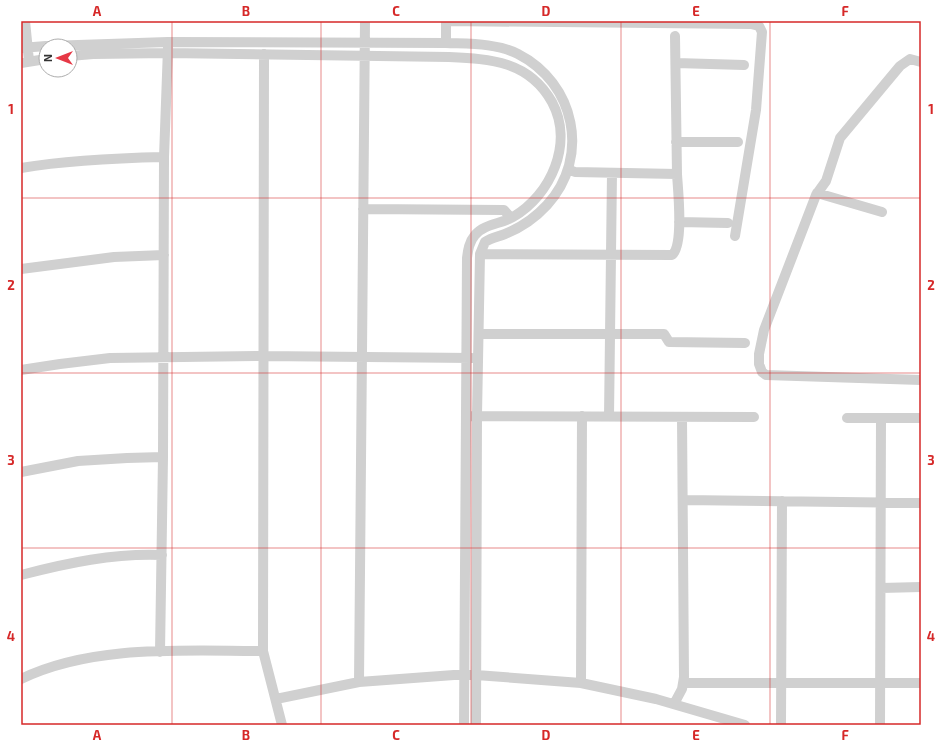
<svg xmlns="http://www.w3.org/2000/svg" width="942" height="746" font-family="'Exo 2',sans-serif">
  <style>
    .lines { fill: none; stroke-linecap: round; stroke-linejoin: round }
    .minor { stroke: #d0d0d0; stroke-width: 10 }
    .grid { fill: none; stroke: #d62828; stroke-width: 1; stroke-opacity: 0.55 }
    .neatline { fill: none; stroke: #d62828; stroke-width: 1.5 }
    .grid-label { font-size: 13px; text-anchor: middle; font-weight: bold; fill: #d62828 }
  </style>
  <rect width="100%" height="100%" fill="#fff"/>
  <g class="lines">
    <path class="minor" d="M25,21L29,61
      M446,43V21L751,24L759,26L762,32L756,110L735,236
      M48,46L168,42L446,43C470,44 496,43 518,54C575,83 591,157 547,205C536,217 520,228 505,234C497,237 491,238 485,242L480,254L477,415L476,725
      M21,48L46,46
      M264,54L263,651L282,725
      M70,56L93,54L168,53L449,57C491,59 529,61 552,102C574,143 551,195 513,217C501,224 484,224 475,235C469,242 468,250 467,258L464,725
      M921,62L910,59L900,66L840,138L826,181L816,195L764,330L759,354V364L762,372L766,375L921,380
      M21,63L46,59
      M676,63L744,65
      M676,142H738
      M21,168C68,160 116,158 164,157
      M568,169L575,172L677,174L675,36
      M817,193L882,212
      M363,209L504,210L511,218
      M679,222L728,223
      M480,254L672,255C684,245 678,191 677,174
      M21,269L114,257L164,255
      M479,334H664L669,342L745,343
      M21,370L60,364L110,358L262,356L472,358
      M470,416L754,417
      M609,417L612,173
      M847,418H921
      M21,472L78,461L127,458L163,457
      M683,500L921,503
      M21,575C67,563 114,553 162,555
      M881,588L921,587
      M160,652L163,457L164,157L168,48
      M21,679C93,644 186,651 263,651
      M359,682L365,21
      M581,683L582,416
      M683,683H921
      M276,699L359,682L454,675H476L581,683L656,699L745,725
      M674,704L682,689L684,677L682,418
      M781,725L782,501
      M880,725L881,418"/>
  </g>
  <path class="grid" d="M172,21V725M321,21V725M471,21V725M621,21V725M770,21V725M21,198H921M21,373H921M21,548H921"/>
  <rect width="942" height="746" fill="none" stroke="#ffffff" stroke-width="44"/>
  <g transform="translate(58 58) rotate(270)"><circle r="19" fill="#ffffff" stroke="#adadad"/>
  <path d="M0-3L7 15L0 10L-7 15Z" fill="#e63946"/>
  <text y="-6" font-size="11" font-weight="bold" text-anchor="middle" fill="#333333">N</text>
  </g>
  <rect x="22" y="22" width="898" height="702" class="neatline"/>
  <g class="grid-label">
    <text x="97" y="16">A</text>
    <text x="246" y="16">B</text>
    <text x="396" y="16">C</text>
    <text x="546" y="16">D</text>
    <text x="696" y="16">E</text>
    <text x="845" y="16">F</text>
    <text x="11" y="114">1</text>
    <text x="931" y="114">1</text>
    <text x="11" y="290">2</text>
    <text x="931" y="290">2</text>
    <text x="11" y="465">3</text>
    <text x="931" y="465">3</text>
    <text x="11" y="641">4</text>
    <text x="931" y="641">4</text>
    <text x="97" y="740">A</text>
    <text x="246" y="740">B</text>
    <text x="396" y="740">C</text>
    <text x="546" y="740">D</text>
    <text x="696" y="740">E</text>
    <text x="845" y="740">F</text>
  </g>
</svg>
